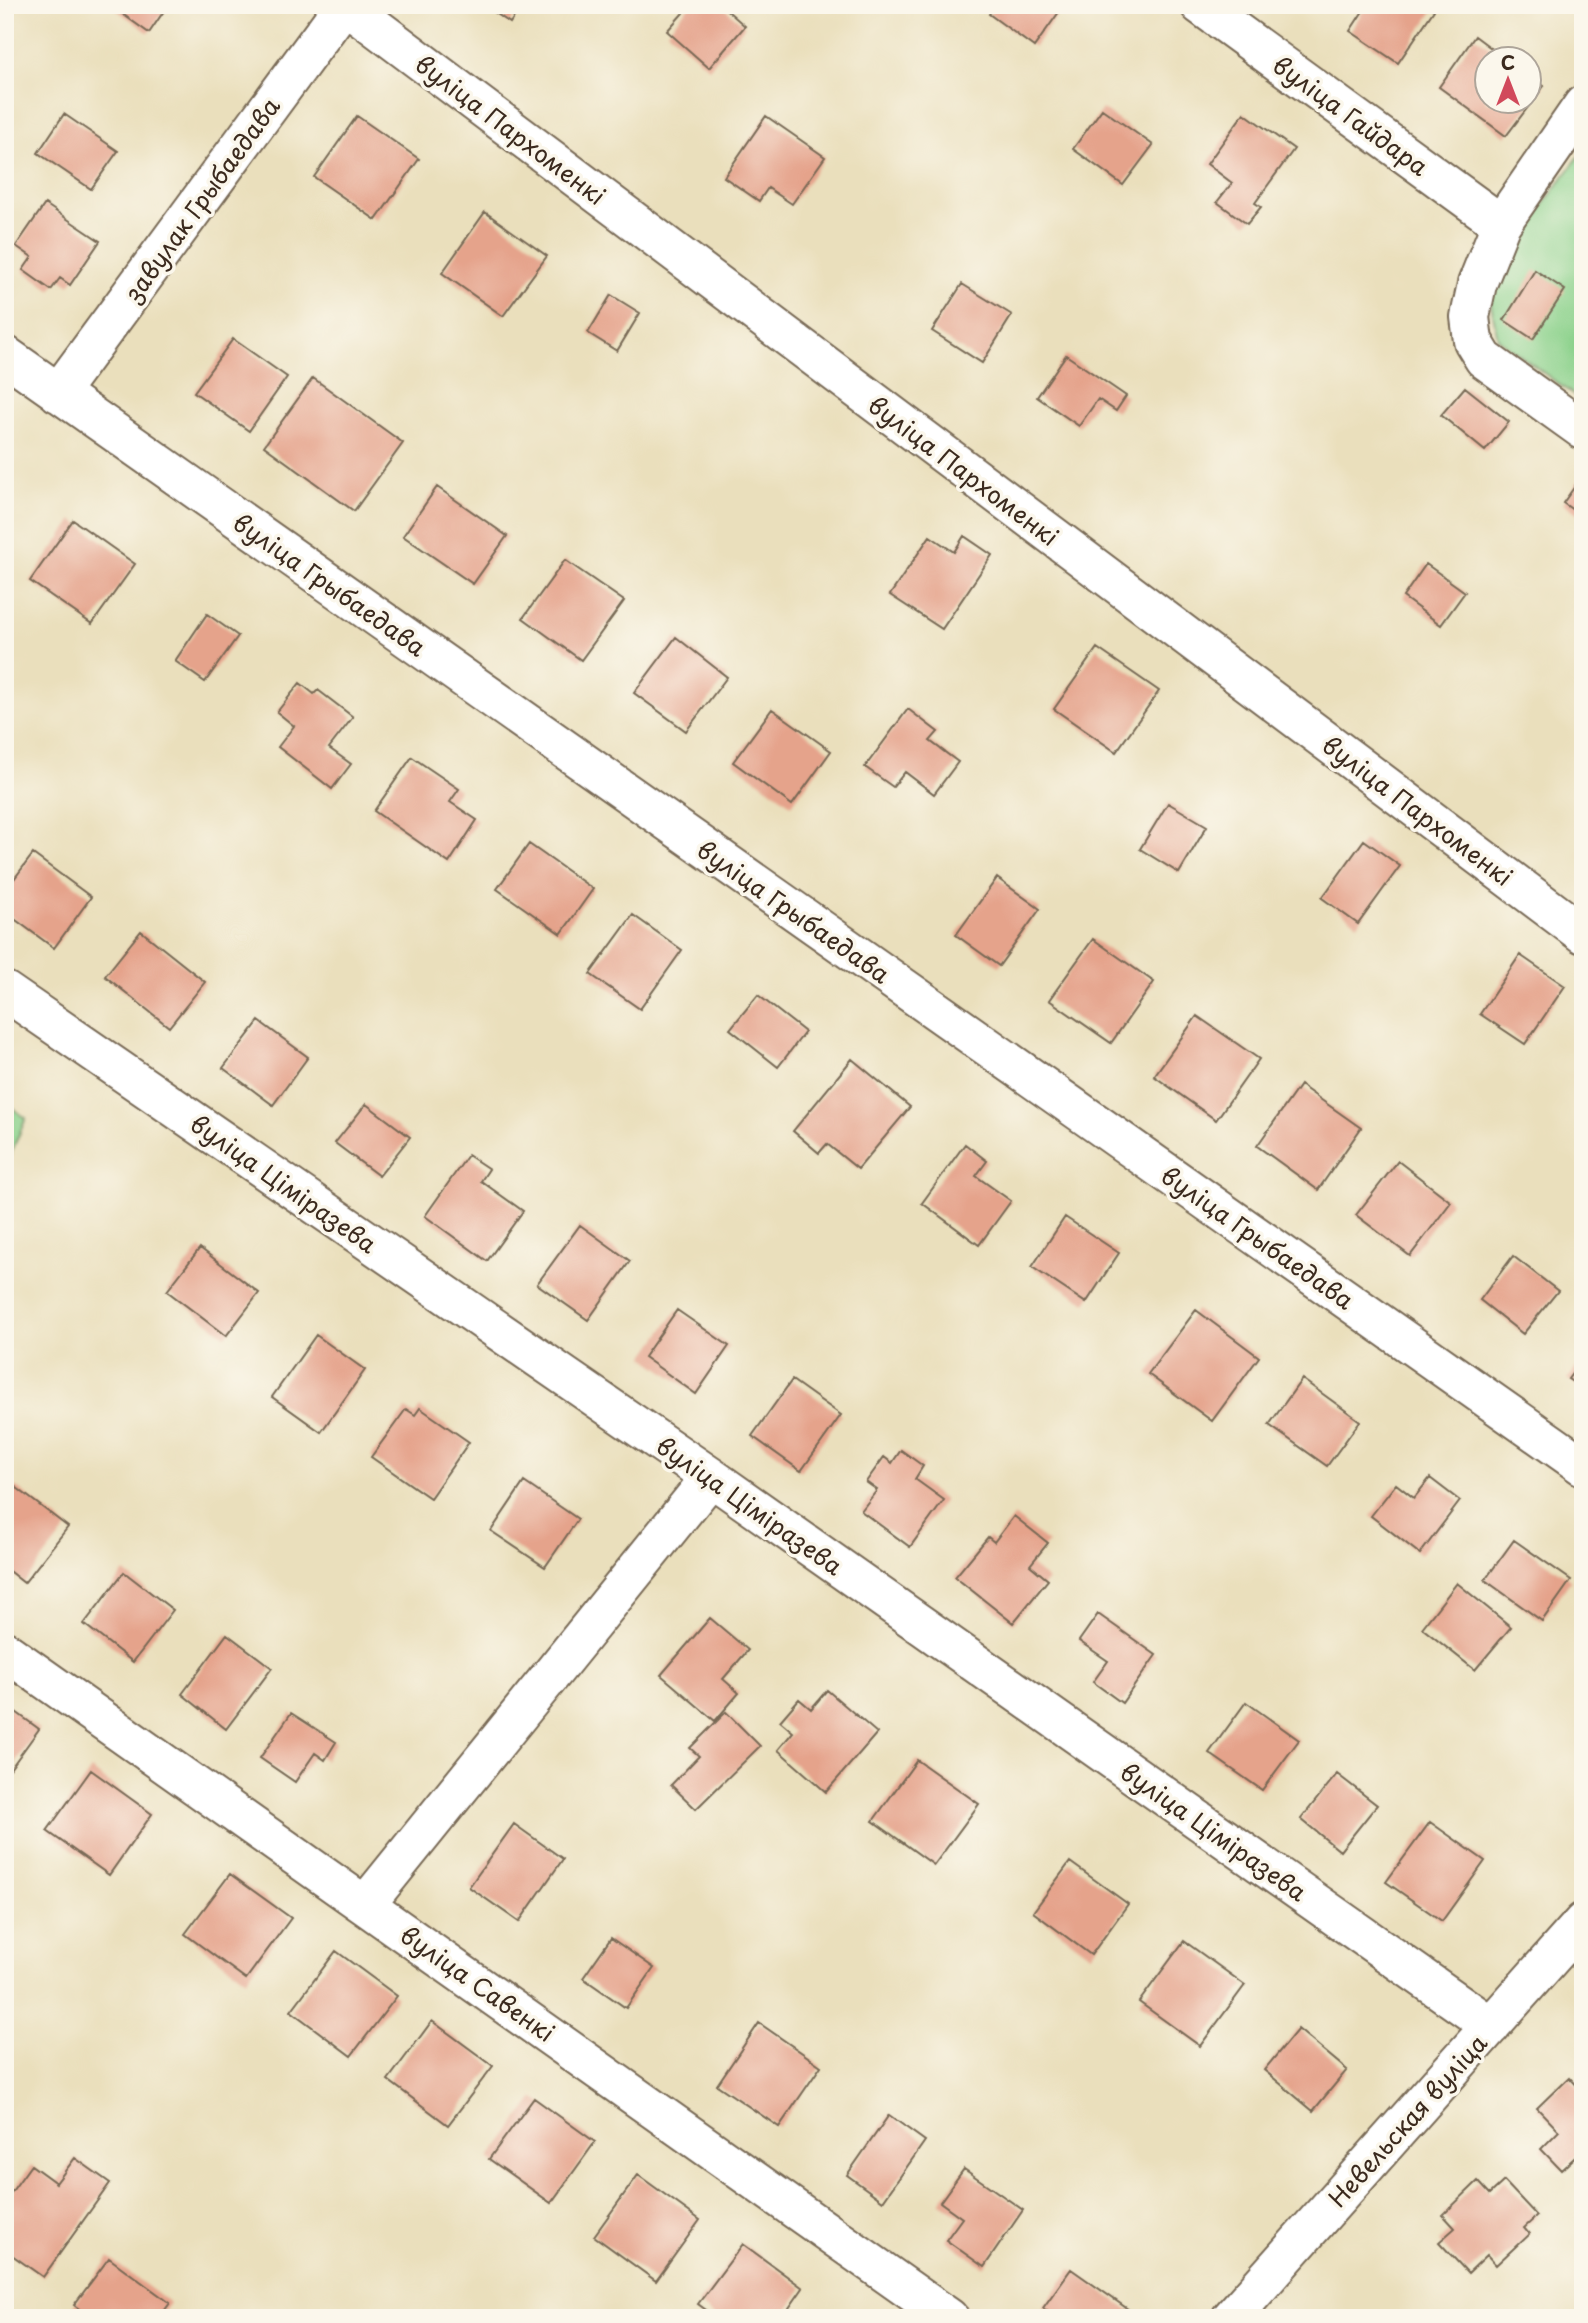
<svg xmlns="http://www.w3.org/2000/svg" width="1588" height="2323" font-family="'Playpen Sans',sans-serif">
  <style>
    .green { fill: #8cd28c; stroke: #647e55; stroke-width: 2 }
    .building { fill: #e5a38b }
    .lines { fill: none; stroke-linecap: round; stroke-linejoin: round }
    .minor-casing { stroke: #786955; stroke-width: 42 }
    .minor { stroke: #fff; stroke-width: 38 }
    .labels { text-anchor: middle; dominant-baseline: central; stroke-width: 7; stroke-linejoin: round; paint-order: stroke }
    .street-label { font-size: 24px; fill: #3b2a1e; stroke: #fbf7ec }
  </style>
  <rect width="100%" height="100%" fill="#fbf7ec"/>
  <filter id="ink" filterUnits="userSpaceOnUse"><feTurbulence type="fractalNoise" baseFrequency=".0143" numOctaves="2"/><feDisplacementMap in="SourceGraphic" scale="14" xChannelSelector="R" yChannelSelector="G"/><feConvolveMatrix kernelMatrix="1 2 1 2 8 2 1 2 1" color-interpolation-filters="sRGB"/></filter>
  <filter id="wash" filterUnits="userSpaceOnUse"><feTurbulence type="fractalNoise" baseFrequency=".00686" numOctaves="4" result="noise"/><feDisplacementMap in="SourceGraphic" scale="28" xChannelSelector="R" yChannelSelector="G"/><feGaussianBlur stdDeviation="1.57" result="paint"/><feColorMatrix in="noise" values="0 0 0 0 0 0 0 0 0 0 0 0 0 0 0 0 0 1.4 0 .05"/><feComposite in="paint" operator="in"/></filter>
  <g filter="url(#wash)">
    <rect width="100%" height="100%" fill="#eadfbc"/>
    <path class="green" d="M1583,151V402L1498,339L1490,299L1517,240Z
      M5,1103L26,1118L5,1167Z"/>
    <g id="blocks">
      <path class="building" d="M110,5H168L149,33Z
        M484,5H522L510,23Z
        M690,5H721L745,26L709,68L667,31Z
        M996,5H1064L1034,47L989,14Z
        M1367,5H1427L1434,10L1398,63L1350,31Z
        M1475,36L1507,60H1486V102H1528V75L1544,86L1506,136L1439,87Z
        M1102,109L1153,145L1123,185L1073,149Z
        M1244,113L1294,149L1255,203L1261,207L1247,224L1217,202L1232,183L1207,164Z
        M64,114L118,151L91,189L38,153Z
        M357,116L419,159L376,220L314,177Z
        M766,116L825,157L792,204L768,188L759,201L724,177Z
        M45,204L100,241L70,285L60,278L51,290L23,270L32,257L16,246Z
        M485,212L547,256L503,316L442,273Z
        M1535,270L1565,290L1533,339L1504,320Z
        M962,284L1012,315L982,363L932,331Z
        M611,295L640,313L617,351L588,333Z
        M233,339L287,377L249,431L194,392Z
        M1066,355L1126,396L1116,411L1098,399L1079,426L1037,397Z
        M313,378L403,443L354,511L264,446Z
        M1465,387L1509,422L1485,451L1441,415Z
        M1583,475V517L1563,503Z
        M437,487L507,536L473,584L403,536Z
        M73,520L135,564L92,624L30,581Z
        M930,536L954,552L964,536L992,555L942,629L890,595Z
        M565,560L624,601L581,660L523,618Z
        M1426,564L1465,592L1441,625L1403,597Z
        M207,614L238,636L205,682L175,661Z
        M676,637L727,677L686,731L634,693Z
        M1097,648L1159,691L1116,752L1054,709Z
        M300,683L314,694L318,690L353,717L329,748L351,764L332,789L278,747L294,726L277,712Z
        M772,709L831,751L792,805L733,762Z
        M908,709L938,732L930,741L958,762L934,794L905,772L893,787L865,767Z
        M412,757L459,789L450,802L477,820L449,863L374,811Z
        M1168,803L1207,826L1179,873L1140,849Z
        M1364,840L1400,866L1358,924L1322,898Z
        M529,844L593,889L561,934L497,889Z
        M33,854L91,897L54,948L5,912V891Z
        M997,878L1040,909L999,966L956,935Z
        M633,915L682,950L640,1009L590,974Z
        M141,931L205,982L169,1027L105,976Z
        M1093,939L1154,982L1111,1043L1049,1000Z
        M1520,955L1565,986L1525,1044L1480,1014Z
        M758,995L805,1032L778,1067L730,1029Z
        M1197,1016L1259,1059L1216,1120L1154,1076Z
        M259,1021L308,1057L273,1105L223,1068Z
        M852,1059L910,1107L858,1169L827,1144L819,1153L793,1131Z
        M1300,1085L1361,1128L1318,1190L1257,1146Z
        M366,1104L410,1137L379,1176L335,1143Z
        M965,1144L987,1161L976,1176L1011,1201L979,1245L922,1203Z
        M468,1155L489,1169L481,1181L523,1211L487,1261L425,1216Z
        M1398,1161L1451,1202L1410,1256L1356,1215Z
        M1065,1217L1119,1253L1086,1303L1032,1267Z
        M580,1225L630,1261L588,1320L537,1284Z
        M200,1248L259,1293L226,1336L167,1291Z
        M1513,1256L1558,1291L1523,1334L1480,1300Z
        M677,1310L729,1346L696,1394L644,1357Z
        M1196,1310L1259,1357L1212,1421L1148,1374Z
        M316,1335L365,1370L321,1432L272,1397Z
        M1583,1359V1389L1568,1379Z
        M1302,1379L1360,1421L1327,1466L1269,1425Z
        M792,1380L841,1415L801,1471L752,1436Z
        M420,1408L469,1442L430,1498L371,1457L406,1409L415,1415Z
        M901,1450L923,1466L915,1479L944,1500L910,1547L861,1511L877,1490L866,1482L884,1457L892,1463Z
        M1430,1478L1460,1501L1420,1554L1371,1516L1396,1484L1414,1498Z
        M524,1482L578,1519L545,1567L491,1531Z
        M13,1485L68,1527L24,1583L5,1568V1495Z
        M1014,1516L1048,1543L1030,1565L1048,1580L1013,1623L955,1577L988,1537L994,1542Z
        M1514,1540L1571,1580L1542,1621L1485,1580Z
        M124,1572L173,1610L133,1662L84,1624Z
        M1457,1583L1511,1627L1475,1670L1422,1628Z
        M1098,1614L1156,1655L1122,1703L1093,1682L1108,1661L1079,1641Z
        M710,1618L748,1650L723,1679L739,1693L715,1721L661,1675Z
        M227,1634L272,1668L226,1729L182,1694Z
        M827,1690L877,1733L826,1792L778,1750L793,1732L780,1721L799,1699L811,1709Z
        M1246,1702L1299,1740L1262,1790L1209,1753Z
        M5,1704L39,1729L5,1776Z
        M726,1712L760,1746L696,1809L671,1785L699,1756L690,1748Z
        M291,1713L336,1742L325,1760L315,1753L295,1782L260,1758Z
        M917,1760L979,1804L934,1865L873,1821Z
        M91,1770L152,1814L109,1875L47,1831Z
        M1337,1774L1377,1805L1340,1851L1301,1819Z
        M1430,1822L1485,1861L1442,1921L1386,1882Z
        M514,1824L563,1859L519,1922L469,1887Z
        M1070,1862L1128,1904L1091,1955L1033,1912Z
        M230,1874L291,1918L246,1979L185,1934Z
        M611,1938L654,1968L626,2008L583,1978Z
        M1184,1941L1245,1985L1200,2046L1139,2002Z
        M336,1951L397,1996L351,2056L291,2011Z
        M432,2021L493,2066L448,2125L388,2080Z
        M759,2023L821,2066L779,2127L717,2085Z
        M1298,2029L1347,2070L1313,2111L1264,2070Z
        M1569,2077L1583,2092V2150L1561,2170L1541,2149L1559,2131L1537,2108Z
        M534,2098L595,2142L551,2203L489,2159Z
        M889,2115L925,2141L883,2201L847,2175Z
        M75,2158L110,2183L43,2277L5,2250V2201L31,2165L56,2183Z
        M964,2169L1023,2210L984,2267L946,2240L962,2218L940,2202Z
        M638,2175L700,2220L656,2281L594,2236Z
        M1478,2181L1490,2194L1504,2181L1537,2216L1524,2228L1529,2234L1496,2265L1487,2255L1468,2273L1439,2242L1455,2228L1443,2215Z
        M743,2244L803,2288L782,2318H717L698,2304Z
        M109,2258L170,2303L159,2318H91L74,2305Z
        M1071,2269L1132,2312L1128,2318H1056L1043,2308Z"/>
    </g>
  </g>
  <g filter="url(#ink)">
    <use href="#blocks" fill-opacity="0" stroke="#786955" stroke-width="2"/>
    <g class="lines">
      <g class="minor-casing">
        <path id="minor" d="M346,5L1583,934
          M1200,5L1501,224
          M1583,105L1501,224L1477,284L1470,317L1473,341L1484,359L1583,430
          M5,355L1583,1466
          M58,393L344,5
          M5,991L711,1477L1491,2026
          M5,1651L949,2318
          M366,1904L711,1477
          M1231,2318L1583,1922"/>
      </g>
      <use href="#minor" class="minor"/>
    </g>
  </g>
  <g class="labels">
    <g class="street-label">
      <text transform="translate(1351 115) rotate(36)">вуліца Гайдара</text>
      <text transform="translate(511 129) rotate(37)">вуліца Пархоменкі</text>
      <text transform="translate(201 199) rotate(-54)">завулак Грыбаедава</text>
      <text transform="translate(964 470) rotate(37)">вуліца Пархоменкі</text>
      <text transform="translate(330 584) rotate(35)">вуліца Грыбаедава</text>
      <text transform="translate(1418 810) rotate(37)">вуліца Пархоменкі</text>
      <text transform="translate(794 911) rotate(35)">вуліца Грыбаедава</text>
      <text transform="translate(284 1183) rotate(35)">вуліца Ціміразева</text>
      <text transform="translate(1258 1237) rotate(35)">вуліца Грыбаедава</text>
      <text transform="translate(750 1505) rotate(35)">вуліца Ціміразева</text>
      <text transform="translate(1214 1831) rotate(35)">вуліца Ціміразева</text>
      <text transform="translate(478 1983) rotate(35)">вуліца Савенкі</text>
      <text transform="translate(1407 2120) rotate(-48)">Невельская вуліца</text>
    </g>
  </g>
  <rect width="1588" height="2323" fill="none" stroke="#fbf7ec" stroke-width="28"/>
  <g transform="translate(1508 80)"><circle r="33" fill="#fbf7ec" stroke="#aea59a" stroke-width="2"/>
  <path d="M0-5L12 26L0 18L-12 26Z" fill="#d1495b"/>
  <text y="-10" font-size="19" font-weight="bold" text-anchor="middle" fill="#3b2a1e">С</text>
  </g>
</svg>
